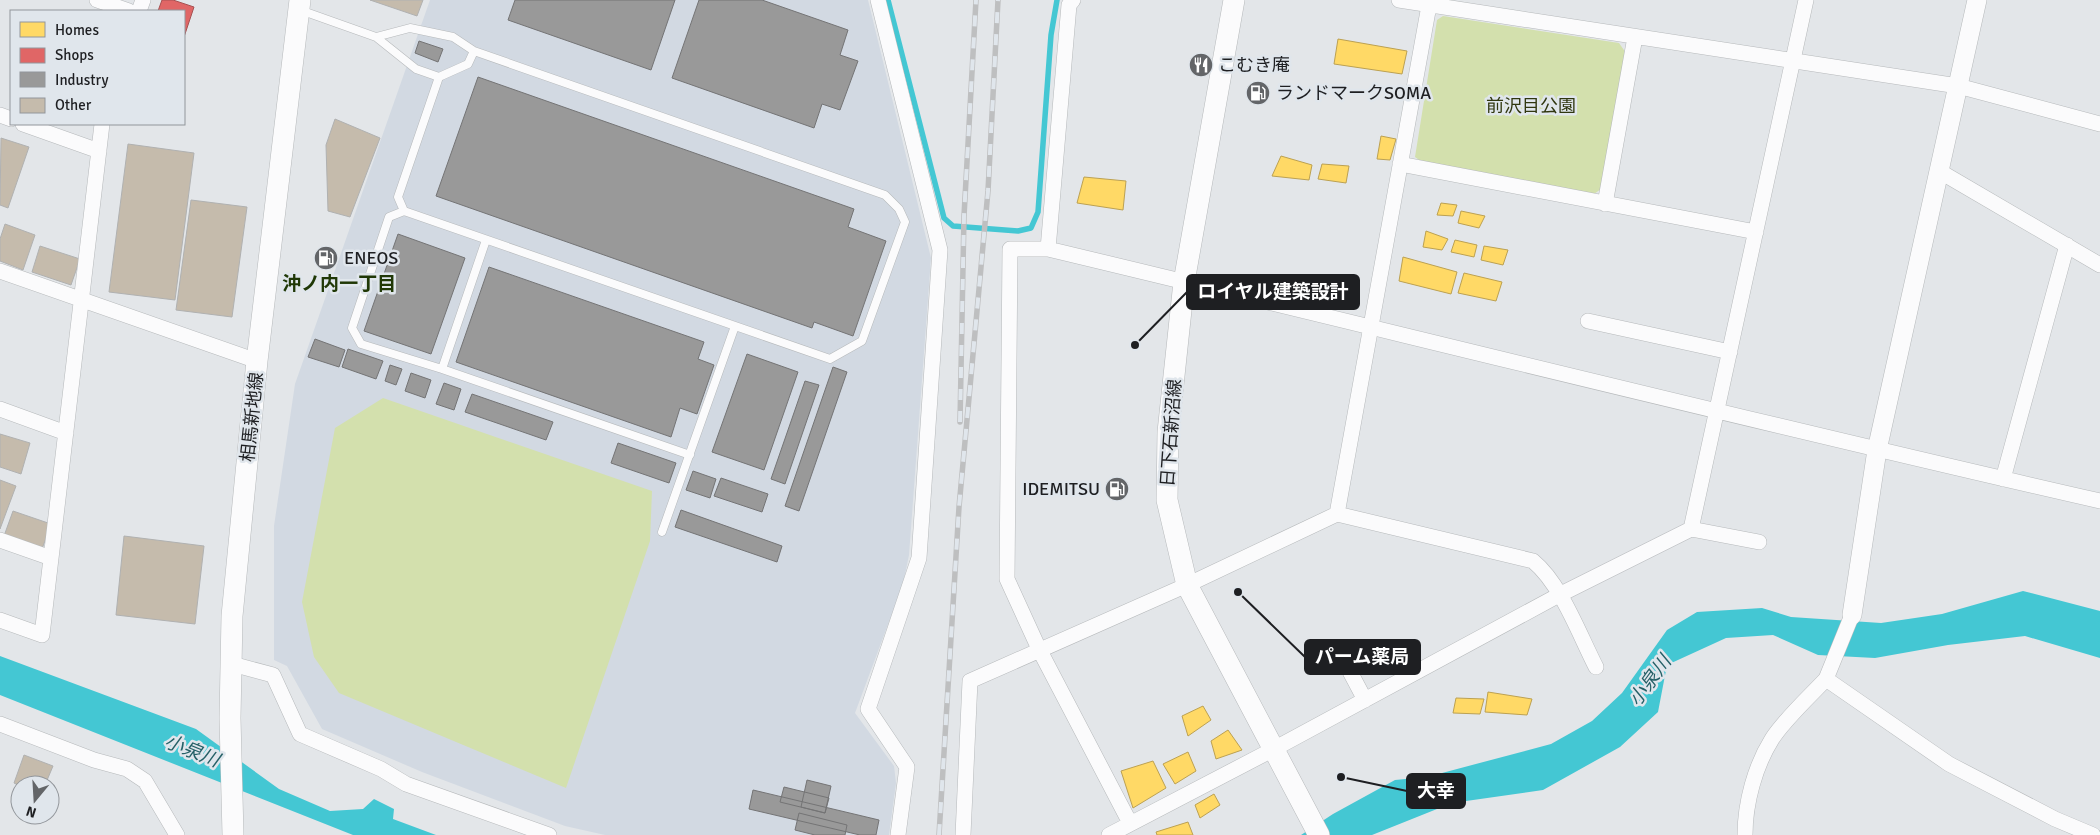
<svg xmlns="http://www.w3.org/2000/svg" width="2100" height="835" font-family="Signika,'Noto Sans JP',sans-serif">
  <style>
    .built { fill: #d2d9e2 }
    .green { fill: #d3e0ad }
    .water { fill: #44c7d3 }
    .homes { fill: #ffd966; stroke: #bca152 }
    .shops { fill: #e06666; stroke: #a65152 }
    .industry { fill: #999; stroke: #747475 }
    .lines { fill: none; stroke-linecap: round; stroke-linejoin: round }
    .stream { stroke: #44c7d3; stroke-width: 5.5 }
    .building { fill: #c5bbac; stroke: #b0b1b1 }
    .service-casing { stroke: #b6b9bb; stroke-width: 9 }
    .minor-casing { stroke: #b6b9bb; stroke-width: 16 }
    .tertiary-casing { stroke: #b6b9bb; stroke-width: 20 }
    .secondary-casing { stroke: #b6b9bb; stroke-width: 22 }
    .service { stroke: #fbfbfc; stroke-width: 8 }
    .minor { stroke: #fbfbfc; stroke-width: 15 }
    .tertiary { stroke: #fbfbfc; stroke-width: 19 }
    .secondary { stroke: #fbfbfc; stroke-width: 21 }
    .rail-casing { stroke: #bebfc0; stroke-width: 5.5 }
    .rail { stroke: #e0e6ec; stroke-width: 4; stroke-dasharray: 11; stroke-linecap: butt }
    .labels { text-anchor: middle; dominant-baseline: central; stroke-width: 5; stroke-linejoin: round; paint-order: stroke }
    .poi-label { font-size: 18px; fill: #1e1f22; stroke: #e0e6ec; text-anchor: start }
    .park-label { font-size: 18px; fill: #30370f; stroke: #e0e6ec }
    .street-label { font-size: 18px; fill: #1e1f22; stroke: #e0e6ec }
    .neighbourhood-label { font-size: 19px; font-weight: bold; fill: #203806; stroke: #e0e6ec }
    .water-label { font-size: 19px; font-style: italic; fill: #256067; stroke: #e0e6ec }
    .leader { fill: none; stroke: #1e1f22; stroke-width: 2 }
    .callout-dot { fill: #1e1f22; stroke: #e0e6ec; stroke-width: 2 }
    .callout { fill: #1e1f22; stroke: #1e1f22; stroke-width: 2 }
    .callout-label { font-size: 19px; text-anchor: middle; font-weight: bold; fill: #fff }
  </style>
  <rect width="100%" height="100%" fill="#e3e6e9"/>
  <path class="built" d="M430,0H868L931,258L909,555L903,584L855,713L894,766L896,783L889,835H605L565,826L422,772L322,729L287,666L274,660V526L295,384Z"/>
  <path class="green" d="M1443,16L1619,43L1626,53L1601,189L1594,194L1422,162L1415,157L1437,20Z
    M383,398L652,491L650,541L566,788L339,693L314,657L302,602L335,428Z"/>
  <path class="water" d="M2023,591L2100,611V658L2025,636L1948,645L1875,658L1818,655L1773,635L1726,638L1667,665L1658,712L1620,747L1543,790L1452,803L1372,835H1301L1333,814L1395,780L1427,777L1551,744L1592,721L1622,693L1667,630L1697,612L1762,608L1791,617L1881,623L1942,614Z
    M0,656L196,729L279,789L330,811L363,809L374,799L394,809L393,819L436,835H353L0,695Z"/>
  <path class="homes" d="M1338,39L1407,51L1402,74L1334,64Z
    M1381,136L1396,139L1390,160L1377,159Z
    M1281,156L1312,165L1309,180L1272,176Z
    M1322,164L1349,166L1346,183L1318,179Z
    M1084,177L1126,181L1123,210L1077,203Z
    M1441,203L1457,205L1453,216L1437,215Z
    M1461,211L1485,216L1479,228L1458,223Z
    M1426,231L1448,239L1442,250L1423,247Z
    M1455,240L1477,245L1474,257L1451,252Z
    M1484,246L1508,250L1503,265L1481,260Z
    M1403,257L1457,272L1451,294L1399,281Z
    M1464,273L1502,282L1496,301L1458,293Z
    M1488,692L1532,699L1527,715L1485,712Z
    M1456,698L1484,699L1480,714L1453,713Z
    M1203,706L1211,720L1188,736L1182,716Z
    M1228,730L1242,750L1216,759L1211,741Z
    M1188,752L1196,771L1175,784L1163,764Z
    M1153,761L1166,788L1133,808L1121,771Z
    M1214,794L1220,805L1200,818L1195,805Z
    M1188,822L1193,835H1157L1156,832Z"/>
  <path class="shops" d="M162,0H173L194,7L184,37V11H158Z"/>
  <path class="industry" d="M515,0H675L651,70L508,20Z
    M699,0H762L848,30L840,55L858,61L840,110L822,104L814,128L672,78Z
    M419,41L443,49L438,62L415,53Z
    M478,77L854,209L848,227L886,241L853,336L814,322L812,328L436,196Z
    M398,234L465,258L431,354L364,331Z
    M489,267L704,342L698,359L714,365L697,414L680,408L671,437L456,362Z
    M315,339L345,350L339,367L308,357Z
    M348,349L383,361L376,379L342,367Z
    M747,354L798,372L764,470L712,452Z
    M390,365L402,369L396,385L385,381Z
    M833,367L847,372L799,511L785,506Z
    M411,373L431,380L425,398L405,391Z
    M805,381L819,385L785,484L771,479Z
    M444,383L461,389L454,410L436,404Z
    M472,394L553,422L546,440L465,412Z
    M618,443L676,463L669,483L611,463Z
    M693,471L716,479L710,498L686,490Z
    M721,478L768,494L762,512L714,496Z
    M681,510L782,546L777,562L675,527Z
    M807,780L831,786L825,813L801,807Z
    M784,787L829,798L825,813L780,802Z
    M753,790L879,820L876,835H860L749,809Z
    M799,813L847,825L845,835H815L795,830Z"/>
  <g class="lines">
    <path class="stream" d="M888,0L944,218L953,226L1018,231L1031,228L1038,212L1051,35L1057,0"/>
  </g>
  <path class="building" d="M370,0H423L417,16Z
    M335,119L380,138L350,217L328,211L326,145Z
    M1,138L29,147L8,208L0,205Z
    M128,144L194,153L175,300L109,292Z
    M191,200L247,207L232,317L176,310Z
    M5,224L35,235L23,270L0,261V239Z
    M40,246L80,259L71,285L32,272Z
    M0,434L30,443L21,474L0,467Z
    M0,480L16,486L0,529Z
    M13,511L51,524L42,549L4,536Z
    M124,536L204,546L195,624L116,615Z
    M24,755L53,766L45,785L20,786L14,783Z"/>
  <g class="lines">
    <g class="service-casing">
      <path id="service" d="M300,10L376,37
        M410,28L453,37L474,51L468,64L439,77L416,69L376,37Z
        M439,77L398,197L404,211L830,359L862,341L905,222L899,209L885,195L474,51
        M404,211L389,217L352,328L361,344L442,369L690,455
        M442,369L486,240
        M662,532L735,326"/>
    </g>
    <g class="minor-casing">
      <path id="minor" d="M97,0L129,11
        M878,0L940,250L919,558L868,709L907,767L898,835
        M1073,0L1069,5L1048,249C1399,333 1748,421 2100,501
        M1399,0L1958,86L2100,124
        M139,11L143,0
        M0,115L11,119
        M23,124L99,151
        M1400,164L1756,232
        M1939,171L2100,265
        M1605,204L1635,37
        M1048,249H1010L1007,579L1039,649L1130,823
        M0,271L257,361
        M1588,321L1730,352
        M0,409L66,433
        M2003,479L2067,245
        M1337,514L1533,561C1561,584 1579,634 1596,667
        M1691,529L1759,542
        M0,540L51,558
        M1852,615L1826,679L1949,764L2055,819L2093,835
        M0,620L42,635L102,124
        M1338,649L1365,700
        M232,664L273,675L300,734L381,769L406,784L549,835
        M0,724L94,760L127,769L145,781L177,835
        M963,835L970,681L1187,585L1337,514L1430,0
        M1109,835L1272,750L1559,595L1691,529L1806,0
        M1745,835C1745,803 1755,766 1772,739C1784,720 1810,696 1826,679"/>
    </g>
    <g class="tertiary-casing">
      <path id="tertiary" d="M1852,615L1877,450L1977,0"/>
    </g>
    <g class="secondary-casing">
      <path id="secondary" d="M1234,0L1184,282L1168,432L1167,500L1187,585L1319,835
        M233,835L230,718L232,616L257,361L300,0"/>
    </g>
    <use href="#service" class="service"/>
    <use href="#minor" class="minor"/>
    <use href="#tertiary" class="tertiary"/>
    <use href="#secondary" class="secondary"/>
    <g class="rail-casing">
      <path id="rail" d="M960,422L964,216L976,0
        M939,835L959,507L988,191L998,0"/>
    </g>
    <use href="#rail" class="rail"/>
  </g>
  <defs>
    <g id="restaurant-disc" transform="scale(1.25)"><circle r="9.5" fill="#636568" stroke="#e0e6ec"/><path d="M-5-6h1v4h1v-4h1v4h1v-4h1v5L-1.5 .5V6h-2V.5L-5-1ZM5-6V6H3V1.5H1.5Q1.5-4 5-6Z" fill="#fff"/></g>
    <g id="fuel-disc" transform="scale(1.25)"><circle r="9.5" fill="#636568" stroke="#e0e6ec"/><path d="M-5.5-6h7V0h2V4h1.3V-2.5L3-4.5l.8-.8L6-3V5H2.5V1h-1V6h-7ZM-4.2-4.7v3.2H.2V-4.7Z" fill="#fff"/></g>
  </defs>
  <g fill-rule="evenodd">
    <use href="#restaurant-disc" x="1201" y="65"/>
    <use href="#fuel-disc" x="1258" y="93"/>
    <use href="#fuel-disc" x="326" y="258"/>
    <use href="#fuel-disc" x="1117" y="489"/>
  </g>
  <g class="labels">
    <g class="poi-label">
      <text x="1218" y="65">こむき庵</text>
      <text x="1276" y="93">ランドマークSOMA</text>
      <text x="344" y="258">ENEOS</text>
      <text x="1100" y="489" text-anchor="end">IDEMITSU</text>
    </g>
    <g class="park-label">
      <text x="1531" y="106">前沢目公園</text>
    </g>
    <g class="street-label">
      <text transform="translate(252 417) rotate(-84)">相馬新地線</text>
      <text transform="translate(1171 433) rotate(-86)">日下石新沼線</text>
    </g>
    <g class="neighbourhood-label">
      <text x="339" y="284">沖ノ内一丁目</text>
    </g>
    <g class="water-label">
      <text transform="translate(1650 681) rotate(-54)">小泉川</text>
      <text transform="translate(192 751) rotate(22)">小泉川</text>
    </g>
  </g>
  <path class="leader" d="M1135 345L1187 292M1238 592L1305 657M1341 777L1407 791"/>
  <g class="callout-dot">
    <circle cx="1135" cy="345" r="5"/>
    <circle cx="1238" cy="592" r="5"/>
    <circle cx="1341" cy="777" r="5"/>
  </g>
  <g class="callout">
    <rect x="1187" y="275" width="172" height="34" rx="5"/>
    <rect x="1305" y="640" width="115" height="34" rx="5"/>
    <rect x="1407" y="774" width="58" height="34" rx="5"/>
  </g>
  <g class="callout-label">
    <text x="1273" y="298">ロイヤル建築設計</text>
    <text x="1362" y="663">パーム薬局</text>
    <text x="1436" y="797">大幸</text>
  </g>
  <rect x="10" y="10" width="175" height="115" fill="#e0e6ec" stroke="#92969b"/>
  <rect x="20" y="22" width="25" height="15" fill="#ffd966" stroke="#92969b"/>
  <text x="55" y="35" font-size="15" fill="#1e1f22">Homes</text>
  <rect x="20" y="48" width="25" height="15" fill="#e06666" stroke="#92969b"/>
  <text x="55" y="60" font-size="15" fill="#1e1f22">Shops</text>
  <rect x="20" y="72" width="25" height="15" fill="#999999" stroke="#92969b"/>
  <text x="55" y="85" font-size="15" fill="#1e1f22">Industry</text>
  <rect x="20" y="98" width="25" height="15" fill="#c5bbac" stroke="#92969b"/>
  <text x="55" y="110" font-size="15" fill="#1e1f22">Other</text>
  <g transform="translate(35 800) rotate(198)"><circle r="24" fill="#e0e6ec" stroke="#92969b"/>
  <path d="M0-4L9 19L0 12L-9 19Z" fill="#636568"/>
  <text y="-8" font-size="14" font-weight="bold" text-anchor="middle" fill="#1e1f22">N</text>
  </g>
</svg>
